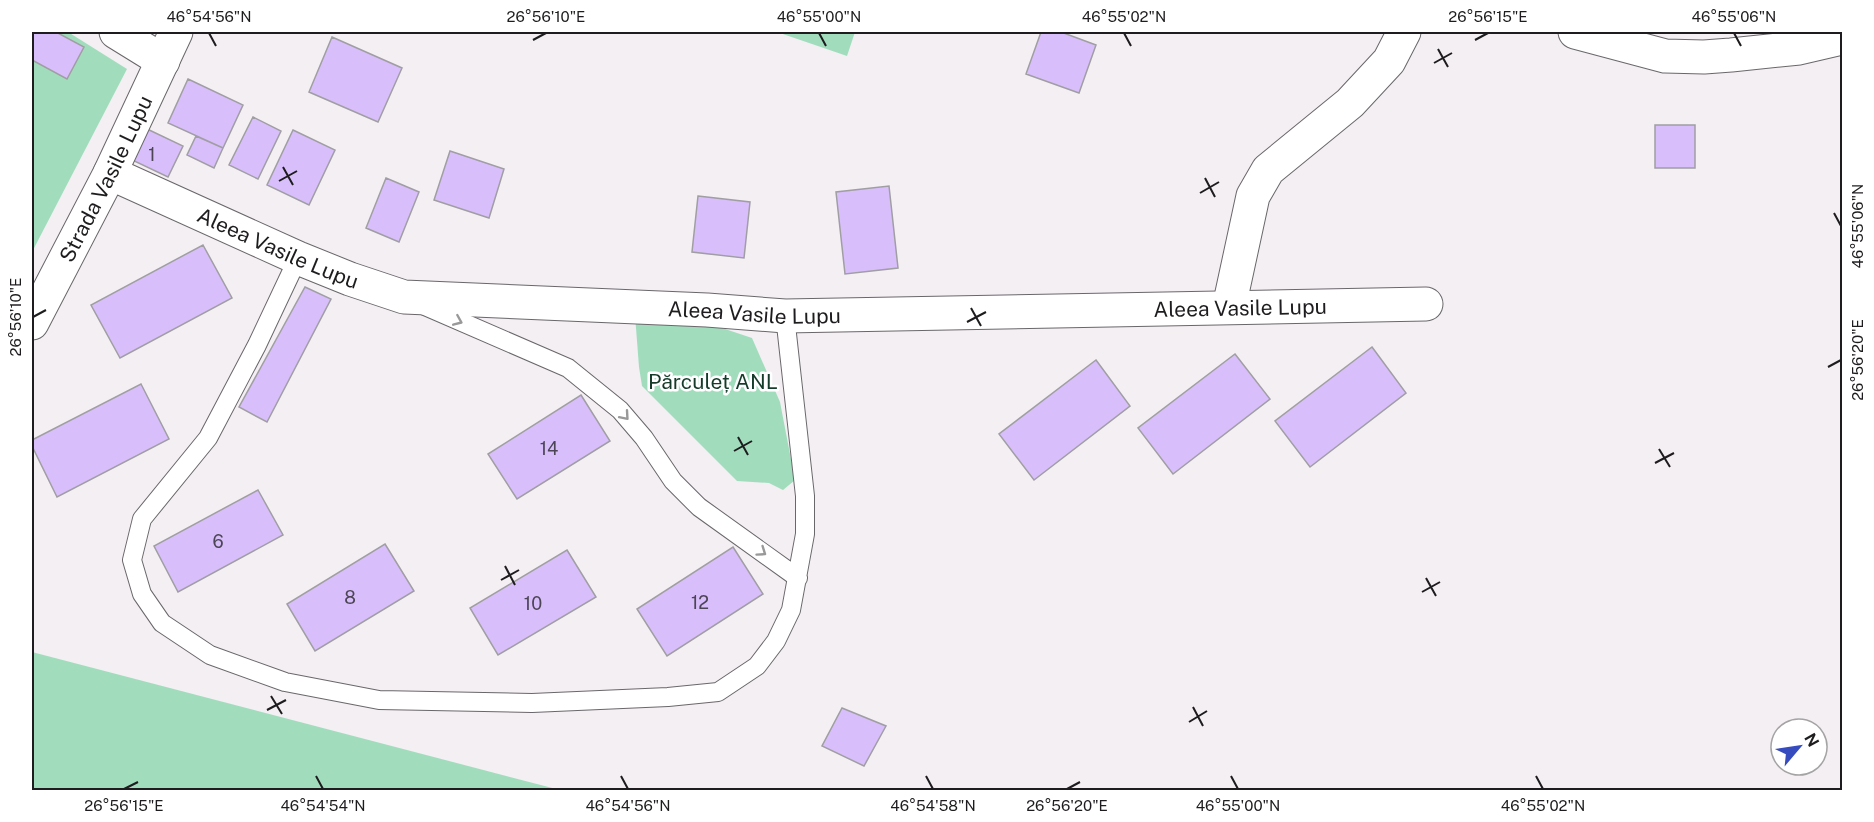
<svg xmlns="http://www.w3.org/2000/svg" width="1874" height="822" font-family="'Public Sans',sans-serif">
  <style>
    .green { fill: #a1ddbd }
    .building { fill: #d8bffb; stroke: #a09ea3; stroke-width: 1.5 }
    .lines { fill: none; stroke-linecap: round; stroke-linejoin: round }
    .service-casing { stroke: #6a676b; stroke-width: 20 }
    .minor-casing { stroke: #6a676b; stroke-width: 35 }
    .service { stroke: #fff; stroke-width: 18 }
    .minor { stroke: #fff; stroke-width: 33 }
    .oneway { stroke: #9a999a }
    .ticks { fill: none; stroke: #1e1c1e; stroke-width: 2 }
    .labels { text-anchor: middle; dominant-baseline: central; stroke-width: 5; stroke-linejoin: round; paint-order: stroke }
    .number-label { font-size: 18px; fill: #4c4555 }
    .street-label { font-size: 21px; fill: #1e1c1e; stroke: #fff }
    .park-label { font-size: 21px; fill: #153c2a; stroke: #fff }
    .neatline { fill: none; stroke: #1e1c1e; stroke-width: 2 }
    .ticks-label { font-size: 15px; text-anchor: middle; fill: #1e1c1e }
  </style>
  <rect width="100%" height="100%" fill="#f3eff3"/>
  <path class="green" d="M32,32H68L127,69L32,252Z
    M777,32H855L847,56Z
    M635,315L689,317L752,338L780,402L795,480L783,490L769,483L737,481L642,386L639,367Z
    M32,652L560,790H32Z"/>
  <path class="building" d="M32,32H56L84,47L67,79L32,60Z
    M1041,32H1061L1096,45L1079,93L1026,74Z
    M332,37L402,68L378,122L309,92Z
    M188,79L243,105L223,148L168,123Z
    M253,117L281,131L258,179L229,165Z
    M1655,125H1695V168H1655Z
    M145,128L183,146L168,177L130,159Z
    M293,130L335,150L309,205L267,185Z
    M196,136L223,148L214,168L187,155Z
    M450,151L504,169L489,218L434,200Z
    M386,178L419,192L399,242L366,228Z
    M889,186L898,268L845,274L836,192Z
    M698,196L750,202L744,258L692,252Z
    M203,245L232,298L120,358L91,305Z
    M305,287L331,299L267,422L239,407Z
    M1372,347L1406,393L1310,467L1275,421Z
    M1235,354L1270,399L1173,474L1138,428Z
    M1096,360L1130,406L1034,480L999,434Z
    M141,384L169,439L57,497L32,446V440Z
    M581,395L610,441L517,499L488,454Z
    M258,490L283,535L178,592L154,546Z
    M385,544L414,591L315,651L287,604Z
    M733,547L763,594L667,656L637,609Z
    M567,550L596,597L498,655L470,608Z
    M842,708L886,726L864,766L822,746Z"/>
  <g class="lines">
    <g class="service-casing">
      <path id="service" d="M298,258L257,345L208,438L142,519L132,560L142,594L162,623L210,655L285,682L379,700L532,703L668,697L718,692L757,666L776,641L791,610L805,534V496L785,316
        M425,306L568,368L620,410L644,438L673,481L699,507L798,578"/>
    </g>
    <g class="minor-casing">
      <g id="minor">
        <path d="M116,32L163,61"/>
        <path d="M1575,32L1665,56L1704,57L1731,55L1799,48L1842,38"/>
        <path id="s1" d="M110,173L298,258L350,279L404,297L707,310L785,316L1426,304"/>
        <path d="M1229,307L1253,196L1268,170L1350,103L1389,61L1404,32"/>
        <path id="s2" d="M32,323L110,173L176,32"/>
      </g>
    </g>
    <use href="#service" class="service"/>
    <use href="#minor" class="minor"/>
  </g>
  <defs><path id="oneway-chevron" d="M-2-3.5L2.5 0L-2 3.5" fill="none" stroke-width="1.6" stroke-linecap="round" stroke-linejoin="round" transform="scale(1.5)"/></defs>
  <g class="oneway">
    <use href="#oneway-chevron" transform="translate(458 321) rotate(23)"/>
    <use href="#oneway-chevron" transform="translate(625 416) rotate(49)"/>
    <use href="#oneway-chevron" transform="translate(762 552) rotate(35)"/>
  </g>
  <path class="ticks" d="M209,33L216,46M819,33L826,46M1124,33L1131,46M1734,33L1741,46M533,40L546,33M1475,40L1488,33M1438,49L1448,67M1434,63L1452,53M283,167L293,185M1205,178L1215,197M279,181L297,171M1200,193L1219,182M1834,213L1841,226M971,308L981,326M33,317L46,310M967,322L986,312M1828,367L1841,360M738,437L748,455M1659,449L1670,467M734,451L752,441M1655,463L1674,453M505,566L515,585M1426,578L1436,596M501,580L519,570M1422,592L1440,582M271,696L282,714M1193,707L1203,726M267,710L286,700M1189,722L1207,711M316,776L323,789M621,776L628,789M926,776L933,789M1231,776L1238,789M1536,776L1543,789M124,789L138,782M1067,789L1080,782"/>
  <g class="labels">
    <g class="number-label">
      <text x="152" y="154">1</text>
      <text x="549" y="448">14</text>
      <text x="218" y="541">6</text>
      <text x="350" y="597">8</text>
      <text x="700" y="602">12</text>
      <text x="533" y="603">10</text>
    </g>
    <g class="street-label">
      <text stroke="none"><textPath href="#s2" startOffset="162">Strada Vasile Lupu</textPath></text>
      <text stroke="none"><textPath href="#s1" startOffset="184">Aleea Vasile Lupu</textPath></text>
      <text stroke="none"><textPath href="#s1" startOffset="1156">Aleea Vasile Lupu</textPath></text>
      <text stroke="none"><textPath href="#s1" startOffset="670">Aleea Vasile Lupu</textPath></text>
    </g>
    <g class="park-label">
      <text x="713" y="381">Părculeț ANL</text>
    </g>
  </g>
  <rect width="1874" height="822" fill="none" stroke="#ffffff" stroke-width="66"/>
  <g transform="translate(1799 747) rotate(61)"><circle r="28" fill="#ffffff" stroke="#a5a4a5" stroke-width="1.5"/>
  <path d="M0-4.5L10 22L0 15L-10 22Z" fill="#364bbd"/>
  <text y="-9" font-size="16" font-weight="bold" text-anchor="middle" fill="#1e1c1e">N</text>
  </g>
  <rect x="33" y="33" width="1808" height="756" class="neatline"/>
  <g class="ticks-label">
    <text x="209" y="22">46°54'56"N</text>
    <text x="546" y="22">26°56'10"E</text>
    <text x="819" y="22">46°55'00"N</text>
    <text x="1124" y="22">46°55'02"N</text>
    <text x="1488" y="22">26°56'15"E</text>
    <text x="1734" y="22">46°55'06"N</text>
    <text transform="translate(1858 226) rotate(-90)" y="5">46°55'06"N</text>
    <text transform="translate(16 317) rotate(-90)" y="5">26°56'10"E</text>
    <text transform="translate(1858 360) rotate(-90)" y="5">26°56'20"E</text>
    <text x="124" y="811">26°56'15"E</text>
    <text x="323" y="811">46°54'54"N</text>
    <text x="628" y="811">46°54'56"N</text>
    <text x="933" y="811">46°54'58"N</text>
    <text x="1067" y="811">26°56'20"E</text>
    <text x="1238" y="811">46°55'00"N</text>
    <text x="1543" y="811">46°55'02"N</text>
  </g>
</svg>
